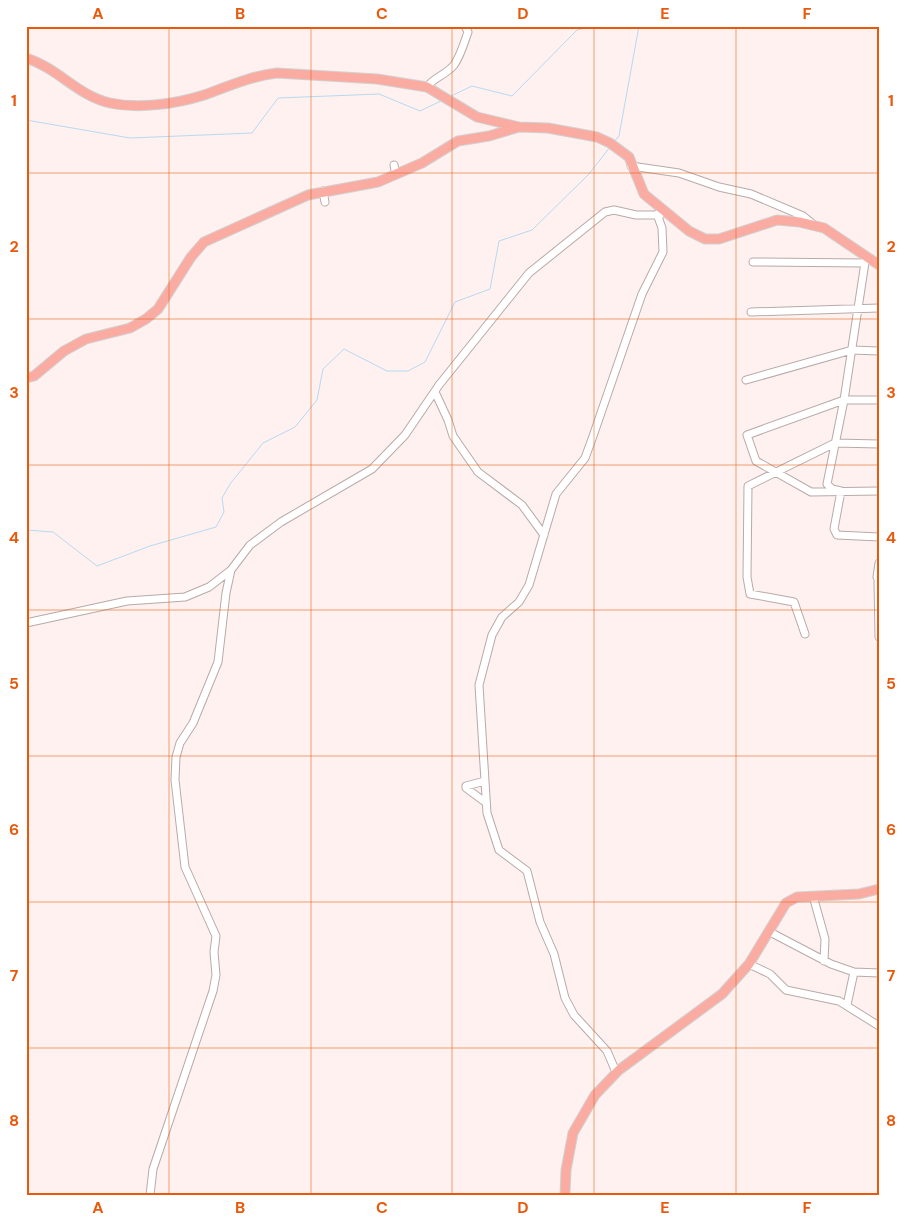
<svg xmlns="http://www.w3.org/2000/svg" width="905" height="1221" font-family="'DM Sans',sans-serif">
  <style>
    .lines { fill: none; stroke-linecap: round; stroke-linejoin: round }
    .stream { stroke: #b8d9f1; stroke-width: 1 }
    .minor-casing { stroke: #b8aaa8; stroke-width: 9 }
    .major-casing { stroke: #d2d1d1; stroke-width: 11 }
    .minor { stroke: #fff; stroke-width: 7 }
    .major { stroke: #faaca2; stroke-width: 9 }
    .grid { fill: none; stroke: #e8590c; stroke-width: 1; stroke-opacity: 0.55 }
    .neatline { fill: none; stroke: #e8590c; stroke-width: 2 }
    .grid-label { font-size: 16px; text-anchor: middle; font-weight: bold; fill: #e8590c }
  </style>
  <rect width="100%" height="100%" fill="#fef1ef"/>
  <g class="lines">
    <path class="stream" d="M449,97L472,86L512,96L577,30L595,26
      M26,120L130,138L252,133L278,98L379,94L420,111L441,101
      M614,142L619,136L639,26
      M26,530L53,532L97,566L150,546L216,527L224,512L222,498L230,484L263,443L295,427L317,400L323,369L344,349L387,371H408L425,362L455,302L490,289L499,241L532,230L589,174L610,147"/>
    <g class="minor-casing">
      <path id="minor" d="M427,87C434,77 446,75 454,65C461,55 464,43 468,32L465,26
        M394,165L396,175
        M631,166L679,173L719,187L751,194L803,216L814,225
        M323,191L325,202
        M866,256L844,400L827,484L832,489L841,491L834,529L837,535L879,537
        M753,262L865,263
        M751,312L879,308
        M746,380L852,350L879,351
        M435,392L448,420L453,436L478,472L522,505L544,535
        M879,400H844L747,435L756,461L811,492L879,491
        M879,563L877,577L879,581
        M878,581L879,637
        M26,623L127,601L185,597L209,587L231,570L250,545L281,522L372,469L405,435L439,385L529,273L605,212L614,210L636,215H660
        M805,634L794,602L750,594L747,577L748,486L835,443L879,444
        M485,781L466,786V788L485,802
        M813,896L825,939L824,961
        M768,931L831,964L854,972
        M749,964L770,974L786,990L839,1001L879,1026
        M847,1005L854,972L879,973
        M616,1072L607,1051L574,1015L565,998L554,954L540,922L527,871L499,850L487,813L479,685L492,635L502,617L519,602L529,585L556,494L585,458L592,439L642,294L663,252L662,228L657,214
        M150,1195L153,1169L213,991L216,975L214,952L216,936L185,867L175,780L176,757L180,743L193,723L218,662L226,593L231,570"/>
    </g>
    <g class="major-casing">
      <path id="major" d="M26,58C58,68 78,96 110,103C139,109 176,104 204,95C229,86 251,76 277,73L377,79L427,87L477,117L519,127L548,128L597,137L610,143L629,157L644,194L689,231L705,239H719L777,220L799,222L824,228L879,265
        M26,378L34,376L64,351L86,339L130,328L146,319L158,309L191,257L204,242L308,195L378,182L422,163L458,141L489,136L519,127
        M565,1195L566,1170L573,1133L595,1095L619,1070L722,994L749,964L786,903L797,897L859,894L879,889"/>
    </g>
    <use href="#minor" class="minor"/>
    <use href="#major" class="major"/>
  </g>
  <path class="grid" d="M169,26V1195M311,26V1195M452,26V1195M594,26V1195M736,26V1195M26,173H879M26,319H879M26,465H879M26,610H879M26,756H879M26,902H879M26,1048H879"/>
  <rect width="905" height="1221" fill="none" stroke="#ffffff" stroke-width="55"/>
  <rect x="28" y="28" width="850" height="1166" class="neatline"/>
  <g class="grid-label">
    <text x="98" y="19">A</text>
    <text x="240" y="19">B</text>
    <text x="382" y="19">C</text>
    <text x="523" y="19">D</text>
    <text x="665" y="19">E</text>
    <text x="807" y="19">F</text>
    <text x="14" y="106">1</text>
    <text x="891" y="106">1</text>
    <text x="14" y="252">2</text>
    <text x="891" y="252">2</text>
    <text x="14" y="398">3</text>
    <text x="891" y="398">3</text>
    <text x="14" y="543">4</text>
    <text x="891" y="543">4</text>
    <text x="14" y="689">5</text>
    <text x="891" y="689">5</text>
    <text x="14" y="835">6</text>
    <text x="891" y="835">6</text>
    <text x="14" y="981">7</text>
    <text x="891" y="981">7</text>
    <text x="14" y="1126">8</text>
    <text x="891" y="1126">8</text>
    <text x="98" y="1213">A</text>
    <text x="240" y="1213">B</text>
    <text x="382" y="1213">C</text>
    <text x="523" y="1213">D</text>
    <text x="665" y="1213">E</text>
    <text x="807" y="1213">F</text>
  </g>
</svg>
